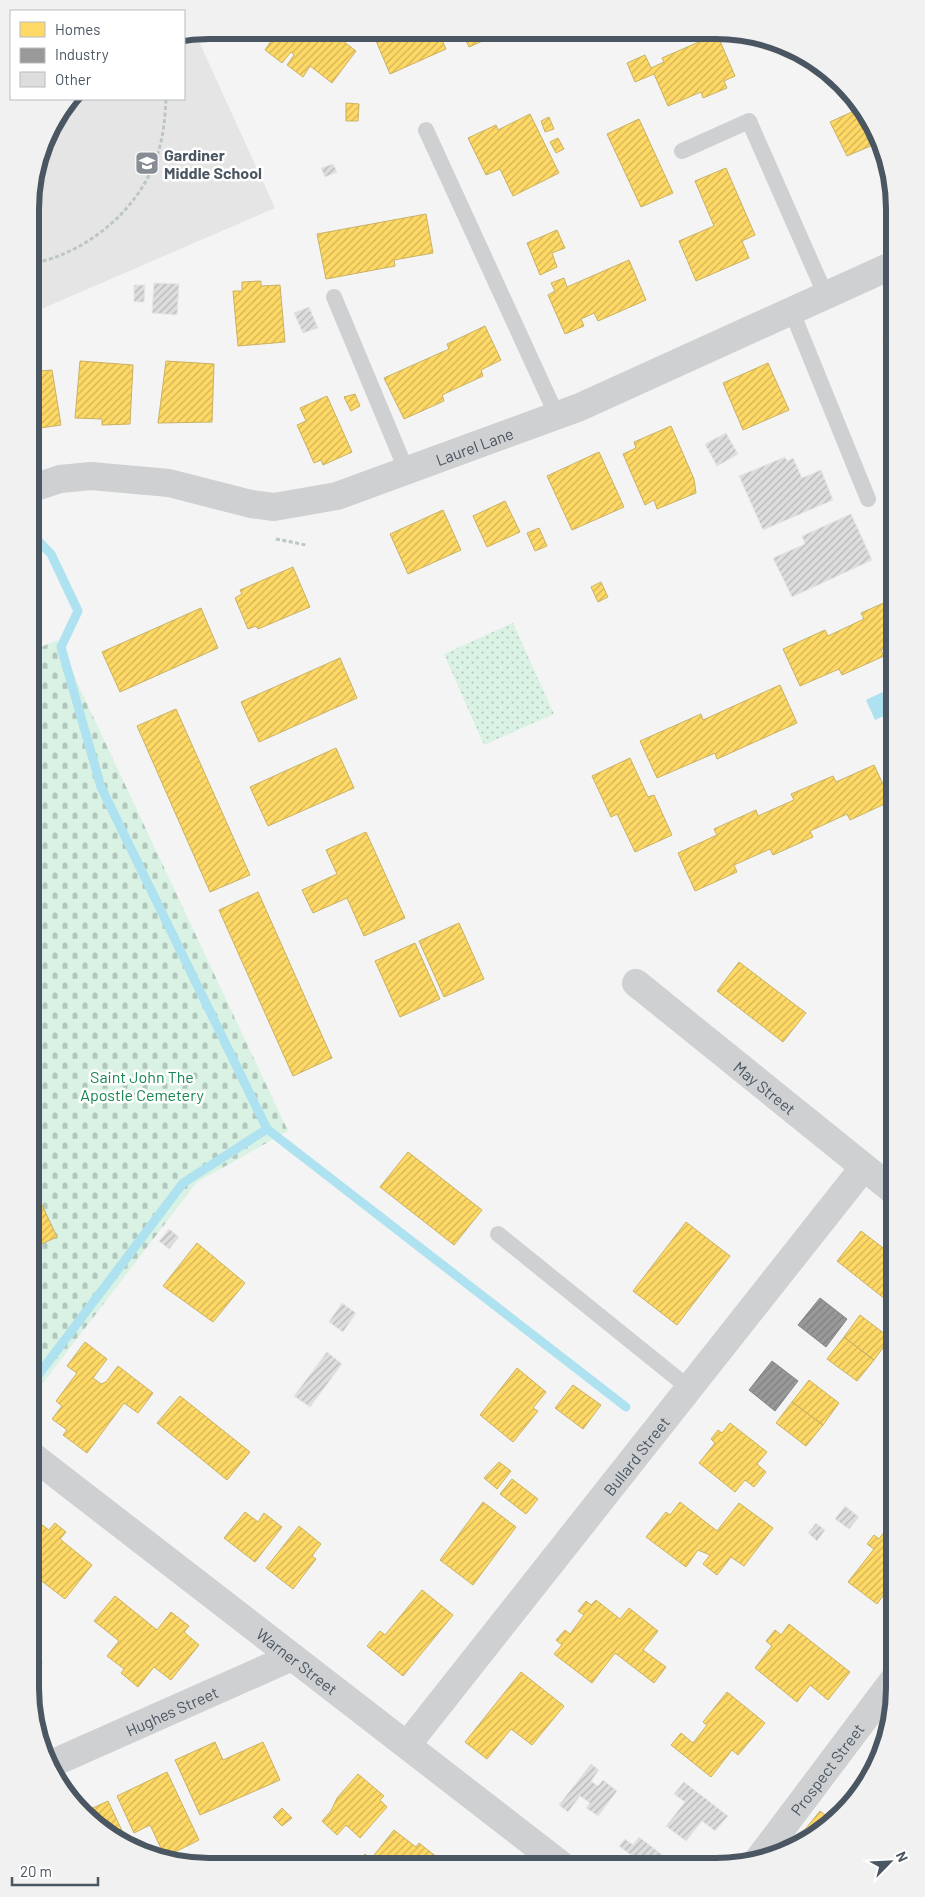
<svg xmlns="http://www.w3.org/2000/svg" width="925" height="1897" font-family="Barlow,sans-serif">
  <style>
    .education { fill: #e6e5e6 }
    .cemetery { fill: url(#cemetery-stones) }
    .park { fill: url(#park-dots) }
    .water { fill: #aee2f0 }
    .homes { fill: url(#homes-hatch); stroke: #c9b264 }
    .industry { fill: url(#industry-hatch); stroke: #818588 }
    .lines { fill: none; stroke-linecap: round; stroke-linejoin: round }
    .stream { stroke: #aee2f0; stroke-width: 9 }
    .building { fill: url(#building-hatch); stroke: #e5e6e7 }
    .path { stroke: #bcc7c4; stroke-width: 3; stroke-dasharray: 4 2.5; stroke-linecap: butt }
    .lane { stroke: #ced0d2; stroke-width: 16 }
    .street { stroke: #ced0d2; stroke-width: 28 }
    .labels { text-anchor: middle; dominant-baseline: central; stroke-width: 5; stroke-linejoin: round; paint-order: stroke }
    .poi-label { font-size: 16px; font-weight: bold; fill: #4a5661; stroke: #fff; text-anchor: start }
    .street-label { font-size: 16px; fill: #4a5661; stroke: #fff }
    .park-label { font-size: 16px; fill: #17864f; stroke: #fff }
    .rim { fill: none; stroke: #4a5661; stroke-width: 6 }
  </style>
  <defs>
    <pattern id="cemetery-stones" width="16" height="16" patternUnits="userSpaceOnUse" patternTransform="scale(1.25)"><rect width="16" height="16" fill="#d9f2e3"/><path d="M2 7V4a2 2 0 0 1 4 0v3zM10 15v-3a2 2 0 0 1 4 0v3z" fill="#b2c7bb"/></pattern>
    <pattern id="park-dots" width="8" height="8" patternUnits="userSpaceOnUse" patternTransform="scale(1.25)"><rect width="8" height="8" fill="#d9f2e3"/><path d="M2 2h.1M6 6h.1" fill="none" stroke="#b2c7bb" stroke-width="1.8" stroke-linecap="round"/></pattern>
    <pattern id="homes-hatch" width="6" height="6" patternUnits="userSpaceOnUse" patternTransform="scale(1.25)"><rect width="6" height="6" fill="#ffd966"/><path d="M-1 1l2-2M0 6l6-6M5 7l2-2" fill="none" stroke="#d0b357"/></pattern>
    <pattern id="industry-hatch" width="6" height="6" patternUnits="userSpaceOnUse" patternTransform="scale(1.25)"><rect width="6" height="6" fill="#999"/><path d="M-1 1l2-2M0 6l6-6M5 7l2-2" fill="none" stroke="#7f8080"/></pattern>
    <pattern id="building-hatch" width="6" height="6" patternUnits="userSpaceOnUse" patternTransform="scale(1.25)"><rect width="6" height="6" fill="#ddddde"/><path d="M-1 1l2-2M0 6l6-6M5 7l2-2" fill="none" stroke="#b5b6b7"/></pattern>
  </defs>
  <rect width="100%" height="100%" fill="#f4f4f4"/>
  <path class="education" d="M195,33L275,208L30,314V196L49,129L72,99H184V35Z"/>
  <path class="cemetery" d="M57,640L288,1131L197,1182L30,1400V652Z"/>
  <path class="park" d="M513,623L554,714L484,745L444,654Z"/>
  <path class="water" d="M895,686V711L875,720L866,700Z"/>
  <path class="homes" d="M267,30L338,31L335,35L356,51L332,83L310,66L303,77L287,65L294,55L291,52L282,63L265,50L273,38L265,32Z
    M385,31H438L446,49L390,74L374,36Z
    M462,32H503L469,47Z
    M717,34L735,76L724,81L727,88L703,98L701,92L668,106L654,74L635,82L627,63L645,55L651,68L664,62L662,58Z
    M346,103L359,104L358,121H346Z
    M856,110L873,145L847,156L830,122Z
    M530,114L559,173L513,196L500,169L486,175L468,138L496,125L498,130Z
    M549,117L554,129L545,132L541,121Z
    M639,119L673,193L641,207L607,134Z
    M558,138L564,149L556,153L550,142Z
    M726,168L755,235L742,241L749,258L696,281L679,241L714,226L695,181Z
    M426,214L433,253L394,260L395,266L326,279L317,234Z
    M557,230L565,248L552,253L557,267L540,275L527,243Z
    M629,260L646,300L598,321L594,313L581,319L584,326L565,334L548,295L555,291L551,283L564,278L567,287Z
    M261,281V286L280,285L285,342L238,346L233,291H242V282Z
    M485,326L501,360L481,370L483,376L442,395L444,401L404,419L384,378L449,349L447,344Z
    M895,334V367L883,339Z
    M80,361L133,365L130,424L102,425V419L75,418Z
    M166,361L214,364L212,422L158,423Z
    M768,363L789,410L743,430L723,383Z
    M52,370L61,425L33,429V435H30V372Z
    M355,394L360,406L351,411L344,397Z
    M327,396L352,452L323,465L321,460L314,463L297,425L306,421L300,408Z
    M671,426L694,479L696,493L657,509L654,500L645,505L623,454L636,448L634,442Z
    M599,452L624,507L572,530L547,476Z
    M895,488V509L887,491Z
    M505,501L520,532L487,547L473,516Z
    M443,510L461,550L408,574L390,534Z
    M539,528L547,546L535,551L527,533Z
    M293,567L310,607L258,629L256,626L248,629L235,598L242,594L240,590Z
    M601,582L608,597L598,602L591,587Z
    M895,598V643L881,650L884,656L842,675L839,669L800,686L783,649L825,630L828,636L864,619L861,613Z
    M201,608L218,648L120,692L102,652Z
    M340,658L357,698L259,742L241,702Z
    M780,685L797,723L717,759L715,753L657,778L640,741L701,714L703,720Z
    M176,709L250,875L210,892L137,726Z
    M336,748L354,788L268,826L250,787Z
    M630,758L648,797L654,795L672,835L635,852L617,814L611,817L592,776Z
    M874,765L891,801L850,820L847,814L810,831L813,837L773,855L770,849L734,865L737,872L695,891L678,853L717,835L714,829L756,810L758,816L794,800L791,794L833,776L836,782Z
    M366,832L405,918L364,936L347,898L313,913L302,890L337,874L326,850Z
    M258,892L332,1058L293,1076L219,910Z
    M459,923L484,979L444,997L419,941Z
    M415,943L440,999L400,1017L375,961Z
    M739,962L806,1013L783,1042L717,991Z
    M408,1152L482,1210L454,1245L380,1187Z
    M42,1205L57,1237L30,1249V1211Z
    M686,1222L730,1256L677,1325L633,1291Z
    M861,1231L895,1257V1307L837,1261Z
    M197,1243L245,1283L213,1322L163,1286Z
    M860,1315L890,1338L874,1360L844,1337Z
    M844,1337L874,1360L857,1381L827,1359Z
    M85,1342L107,1359L93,1378L101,1384L106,1382L118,1366L153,1393L138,1413L124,1403L87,1453L63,1435L67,1430L52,1419L62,1406L56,1401L77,1373L67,1366Z
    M517,1368L546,1392L533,1408L538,1411L513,1442L480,1415Z
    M809,1380L839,1403L823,1425L792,1402Z
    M573,1385L601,1405L583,1429L555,1408Z
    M180,1396L250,1452L227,1480L157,1423Z
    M792,1402L823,1425L806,1446L776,1423Z
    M730,1423L767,1452L757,1464L766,1472L754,1487L745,1480L735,1492L699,1463L715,1443L711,1439L718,1430L722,1433Z
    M499,1462L511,1471L497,1489L484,1478Z
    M512,1479L538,1499L526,1514L500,1494Z
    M483,1502L516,1527L473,1585L440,1560Z
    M680,1502L717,1531L739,1503L773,1528L744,1566L731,1557L717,1575L703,1564L710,1555L698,1550L686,1567L646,1537L666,1512L670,1515Z
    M245,1512L258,1522L264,1513L282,1527L255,1562L224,1538Z
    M30,1516L49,1530L55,1523L66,1532L60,1539L92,1565L65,1599L30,1572Z
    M299,1526L321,1544L312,1556L316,1559L293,1589L266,1568Z
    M884,1532L895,1540V1572L887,1582L891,1585L877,1604L848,1582L874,1549L867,1544L874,1535L879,1539Z
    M422,1590L453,1615L403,1676L367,1646L380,1631L385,1635Z
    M115,1596L157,1630L171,1612L189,1626L184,1632L199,1645L171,1680L154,1667L138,1687L121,1673L124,1669L107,1656L119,1641L94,1621Z
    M596,1600L620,1619L629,1608L658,1631L643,1650L666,1667L654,1683L615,1653L592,1683L554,1654L562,1645L556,1640L565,1630L570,1634L584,1615L578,1611L586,1601L591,1605Z
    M789,1624L850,1672L828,1700L810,1685L797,1702L755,1668L772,1646L766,1641L775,1630L781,1635Z
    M521,1672L564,1706L532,1745L511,1729L487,1759L465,1742Z
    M727,1692L765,1723L738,1755L732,1750L711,1777L671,1745L681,1733L693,1743L707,1725L703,1722Z
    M215,1742L223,1760L263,1742L280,1780L200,1815L175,1760Z
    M167,1772L199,1840L165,1857L150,1825L134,1833L117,1796Z
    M358,1774L384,1796L380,1800L387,1807L360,1838L346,1825L337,1835L322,1821L331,1811L337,1798Z
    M108,1801L125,1837L119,1840L91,1823L84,1812Z
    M282,1808L292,1818L282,1826L273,1817Z
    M820,1811L833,1821L812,1839L803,1832Z
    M394,1830L416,1847L419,1843L438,1858L432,1866L356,1865L365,1854L371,1859Z"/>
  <path class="industry" d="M820,1298L847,1319L826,1347L798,1325Z
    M772,1361L798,1381L775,1411L749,1390Z"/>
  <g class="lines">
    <path class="stream" d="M267,1129L626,1407
      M30,1386L183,1183L267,1129L101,787L61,647L78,611L51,554L30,532"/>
  </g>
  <path class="building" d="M333,164L337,172L325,177L321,168Z
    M154,283L179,284L177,315L152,313Z
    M134,285H145L144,302H134Z
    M309,307L318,328L303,333L294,313Z
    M726,433L738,454L717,466L705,444Z
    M785,457L787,461L793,458L802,478L821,470L833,500L763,530L739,476Z
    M851,514L872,560L792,597L773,558L805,544L802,536Z
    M169,1229L179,1237L169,1249L159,1241Z
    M342,1303L356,1313L343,1332L329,1322Z
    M327,1352L342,1364L310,1407L294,1396Z
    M845,1506L859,1517L849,1529L835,1519Z
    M816,1523L825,1530L817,1541L808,1533Z
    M34,1644L43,1663L30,1669V1646Z
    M591,1764L599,1770L591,1781L598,1786L603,1780L617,1791L598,1816L586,1808L590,1803L580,1796L568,1812L559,1805Z
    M684,1782L728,1816L715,1831L702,1821L686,1841L666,1826L685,1802L674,1794Z
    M639,1837L678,1867H647L619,1846L625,1839L633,1845Z"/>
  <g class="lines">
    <path class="path" d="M30,264C85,254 137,212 156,159C163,140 165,119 166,99
      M276,539L306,545"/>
    <path class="lane" d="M426,130L557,416
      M682,151L749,121L826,296
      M334,297L407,472
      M792,312L868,499
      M498,1234L689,1388"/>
    <g class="street">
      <path id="s1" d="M30,489L60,479L91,476L169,483L251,504L274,507L337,496L580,407L895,264"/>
      <path id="s2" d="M636,983L895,1192"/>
      <path id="s3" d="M30,1454L564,1867"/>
      <path id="s4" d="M407,1745L864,1167"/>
      <path id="s5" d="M51,1764L292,1657"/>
      <path id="s6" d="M758,1860L895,1678"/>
    </g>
  </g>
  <defs>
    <g id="school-square" transform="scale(1.25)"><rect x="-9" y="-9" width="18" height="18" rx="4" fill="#868d94" stroke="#fff"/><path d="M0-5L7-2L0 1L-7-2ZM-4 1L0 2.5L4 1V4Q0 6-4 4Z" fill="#fff"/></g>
  </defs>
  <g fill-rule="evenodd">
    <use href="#school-square" x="147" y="163"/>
  </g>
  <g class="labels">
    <g class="poi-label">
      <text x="164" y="154">Gardiner<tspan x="164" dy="18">Middle School</tspan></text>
    </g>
    <g class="street-label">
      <text stroke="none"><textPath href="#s1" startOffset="459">Laurel Lane</textPath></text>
      <text stroke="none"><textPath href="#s2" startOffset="166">May Street</textPath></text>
      <text stroke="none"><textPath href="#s4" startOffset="369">Bullard Street</textPath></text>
      <text stroke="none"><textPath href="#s3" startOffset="338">Warner Street</textPath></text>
      <text stroke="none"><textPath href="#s5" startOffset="132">Hughes Street</textPath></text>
      <text stroke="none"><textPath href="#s6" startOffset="114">Prospect Street</textPath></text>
    </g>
    <g class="park-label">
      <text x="142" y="1076">Saint John The<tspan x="142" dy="18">Apostle Cemetery</tspan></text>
    </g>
  </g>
  <path d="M0 0H925V1897H0ZM209 39H716A170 170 0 0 1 886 209V1688A170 170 0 0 1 716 1858H209A170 170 0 0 1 39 1688V209A170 170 0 0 1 209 39Z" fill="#f1f1f2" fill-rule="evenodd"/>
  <path class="rim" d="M209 39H716A170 170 0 0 1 886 209V1688A170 170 0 0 1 716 1858H209A170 170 0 0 1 39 1688V209A170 170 0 0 1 209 39Z"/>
  <rect x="10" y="10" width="175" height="90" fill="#ffffff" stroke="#b7bbc0"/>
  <rect x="20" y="22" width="25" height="15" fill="#ffd966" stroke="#b7bbc0"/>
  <text x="55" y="35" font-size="15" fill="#4a5661">Homes</text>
  <rect x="20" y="48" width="25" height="15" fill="#999999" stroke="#b7bbc0"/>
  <text x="55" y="60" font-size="15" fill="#4a5661">Industry</text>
  <rect x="20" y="72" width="25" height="15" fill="#ddddde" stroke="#b7bbc0"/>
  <text x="55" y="85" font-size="15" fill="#4a5661">Other</text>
  <g transform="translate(890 1862) rotate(66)" stroke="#ffffff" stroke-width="4" paint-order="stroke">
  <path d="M0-4L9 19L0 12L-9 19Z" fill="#4a5661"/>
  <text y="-8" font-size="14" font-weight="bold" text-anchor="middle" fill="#4a5661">N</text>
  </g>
  <path d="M12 1877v8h86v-8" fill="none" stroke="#4a5661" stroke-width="2.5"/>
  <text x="20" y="1877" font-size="15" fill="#4a5661" stroke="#ffffff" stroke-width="4" paint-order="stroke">20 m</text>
</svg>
